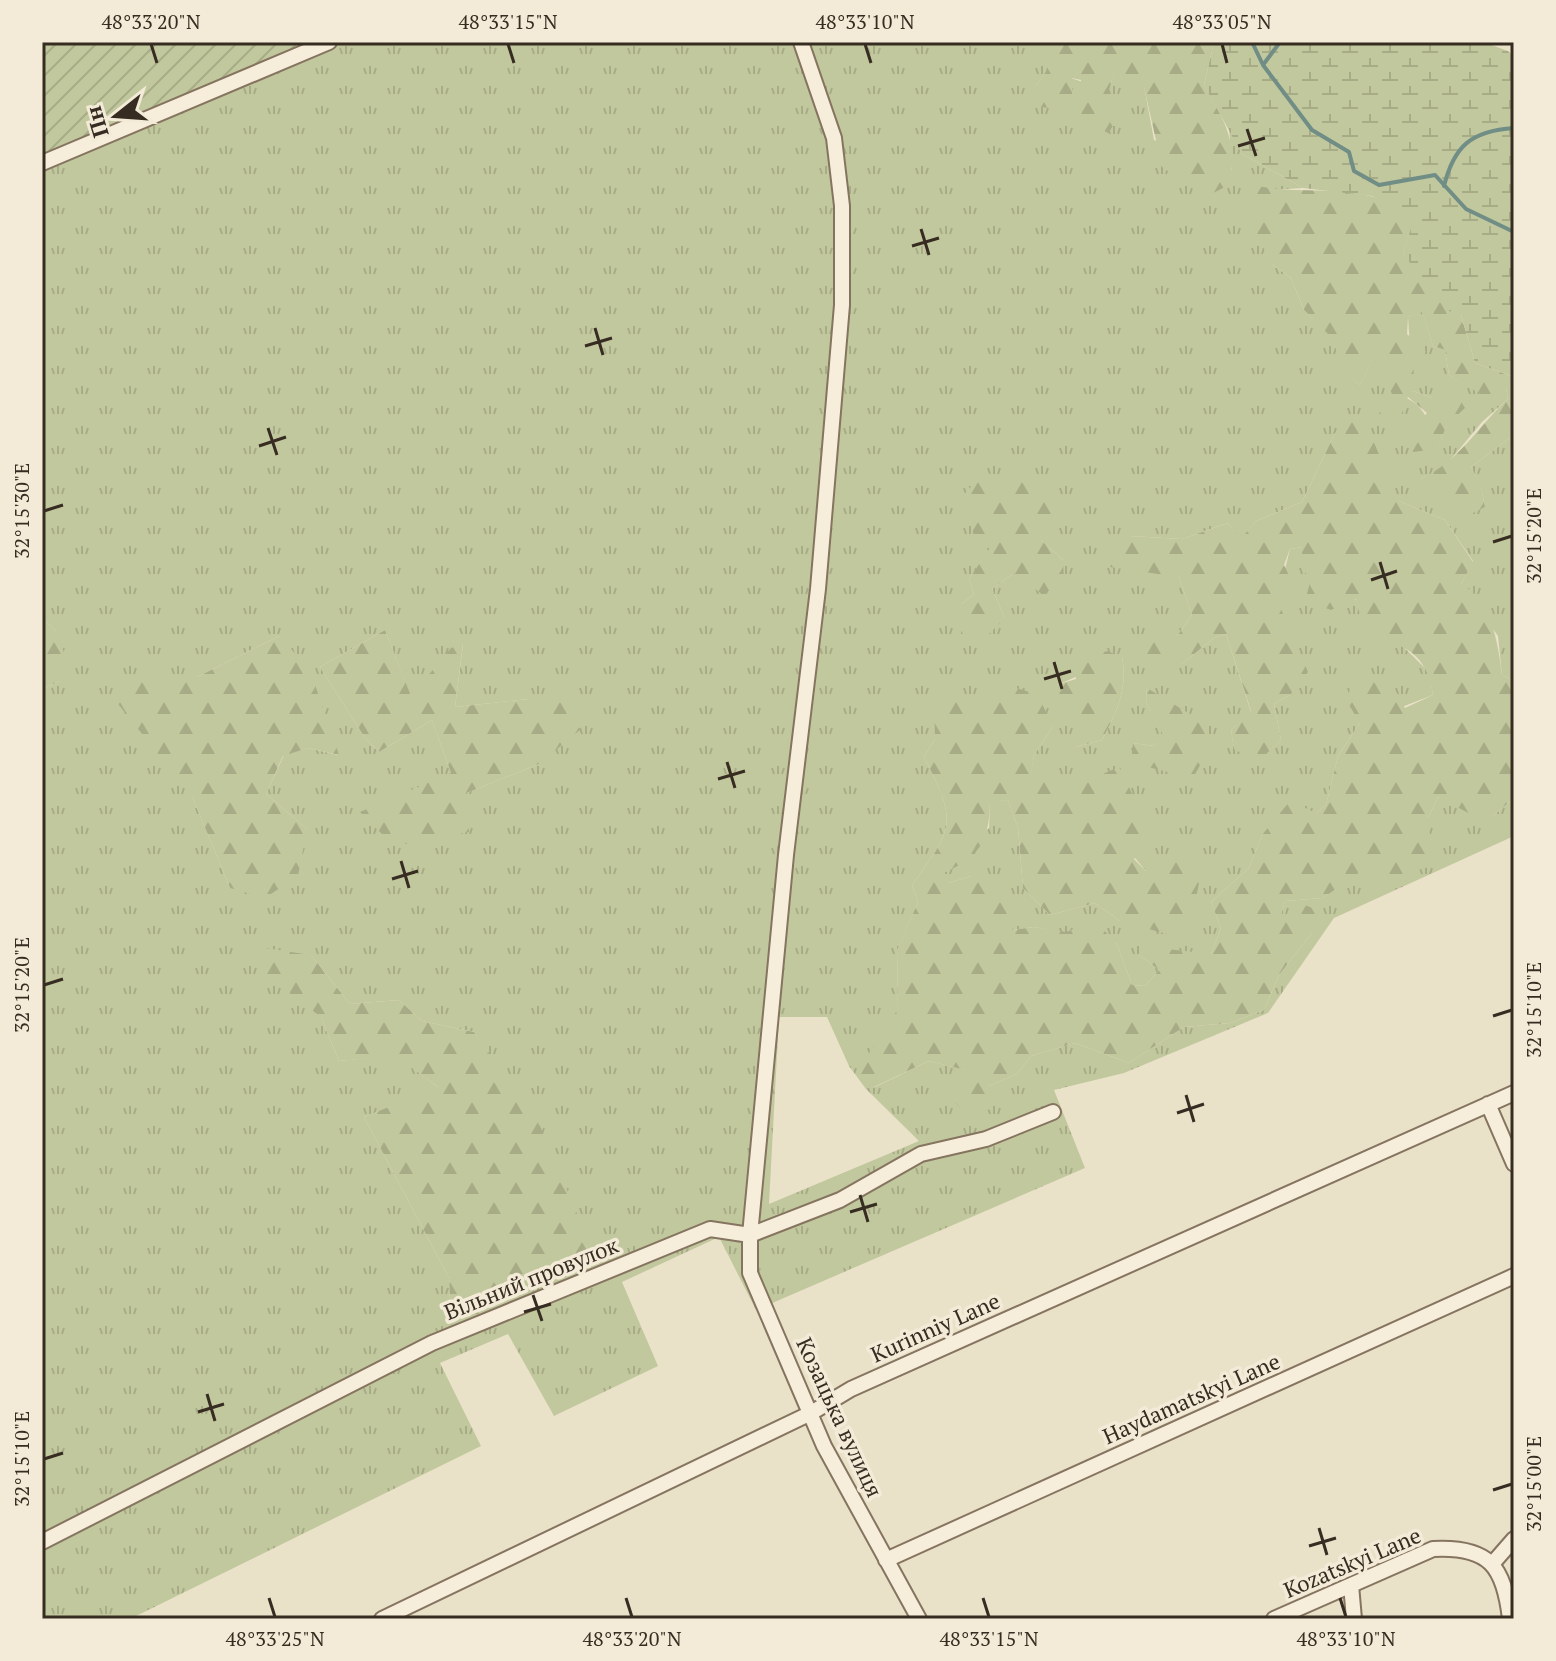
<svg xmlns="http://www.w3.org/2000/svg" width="1556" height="1661" font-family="'PT Serif',serif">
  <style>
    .grass { fill: url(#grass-tufts); fill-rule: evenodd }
    .forest { fill: url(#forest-firs) }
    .wetland { fill: url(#wetland-marsh) }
    .garden { fill: url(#garden-furrows) }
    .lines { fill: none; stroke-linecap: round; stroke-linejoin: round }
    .stream { stroke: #708d86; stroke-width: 4 }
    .street-casing { stroke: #85745f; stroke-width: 18 }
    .street { stroke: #f6eedb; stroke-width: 14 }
    .ticks { fill: none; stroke: #372c21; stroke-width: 3 }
    .labels { text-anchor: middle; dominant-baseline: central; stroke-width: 7; stroke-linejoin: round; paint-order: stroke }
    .street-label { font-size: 22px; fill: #372c21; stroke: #f3ebd7 }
    .neatline { fill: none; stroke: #372c21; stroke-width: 3 }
    .ticks-label { font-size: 20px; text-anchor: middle; fill: #372c21 }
  </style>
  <defs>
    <pattern id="grass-tufts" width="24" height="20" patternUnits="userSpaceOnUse" patternTransform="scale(2)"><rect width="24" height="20" fill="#c2c89d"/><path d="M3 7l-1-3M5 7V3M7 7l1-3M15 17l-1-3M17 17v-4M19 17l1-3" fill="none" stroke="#a7ac87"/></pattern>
    <pattern id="forest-firs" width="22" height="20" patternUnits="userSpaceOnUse" patternTransform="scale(2)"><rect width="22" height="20" fill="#c2c89d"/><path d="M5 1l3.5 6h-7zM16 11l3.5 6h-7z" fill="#a7ac87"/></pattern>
    <pattern id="wetland-marsh" width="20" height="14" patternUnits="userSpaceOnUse" patternTransform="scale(2)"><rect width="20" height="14" fill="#c2c89d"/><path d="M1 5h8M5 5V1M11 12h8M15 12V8" fill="none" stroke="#a7ac87"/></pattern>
    <pattern id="garden-furrows" width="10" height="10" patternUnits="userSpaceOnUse" patternTransform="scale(2)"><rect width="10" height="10" fill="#c2c89d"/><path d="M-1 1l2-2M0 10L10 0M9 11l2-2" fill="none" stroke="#a7ac87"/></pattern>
  </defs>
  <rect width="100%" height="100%" fill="#eae1c9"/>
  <path class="grass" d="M316,42H1054L1061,51L1036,86L1071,78L1109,91L1114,71L1144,86L1154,140L1232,170L1229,127L1242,154L1303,188L1270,190L1273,265L1291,278L1304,310L1333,338L1343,371L1360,385L1374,356L1393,394C1424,400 1429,420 1437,448L1447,425L1432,398L1413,391L1408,317L1422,311L1433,346L1445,350L1449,375L1465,384L1506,387L1508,399L1482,422L1442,470L1421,478L1468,514L1485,507L1481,487L1471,467L1514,435V681L1502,675L1498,636L1461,584L1473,561L1445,520L1399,501L1335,433L1302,502L1256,521L1240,541L1228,523L1182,539L1129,536L1179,577L1192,615L1177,636L1182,664L1214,638L1226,634L1251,712L1231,730L1234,748L1258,761L1281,740L1274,704L1290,695L1277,602L1290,549L1302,547L1429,672L1433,695L1360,723L1338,756L1326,805L1316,813L1262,835L1249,868L1211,902L1221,928L1211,954L1139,955L1159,970L1145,986L1132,985L1116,942L1034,927L1012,930L971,876L949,883L943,873L989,828L990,801L1008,800L1018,828L1023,888L1050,915L1095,903L1120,921L1146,871L1075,787L1029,784L1034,755L1053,726L983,705L935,739L924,757C957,822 955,826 912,885L918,902L897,951L898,1009L873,1088L929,1061L966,1070L989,1086L1017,1074L1031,1056L1075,1043L1129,1063L1184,1027L1230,1023L1264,1010L1279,975L1312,933L1278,924L1285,901L1323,898L1428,818L1438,797L1493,816L1514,798V836L1334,918L1268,1013L1124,1073L1054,1090L1085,1168L756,1310L719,1237L622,1282L658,1366L554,1416L508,1334L440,1363L481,1446L130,1619H42V689L60,681L56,631L42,618V158ZM1041,540L1063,560L1014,573L992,589L1005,618L962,604L974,594L969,579L991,548ZM385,630L411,697L463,644L455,707L528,699H566L539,764L464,794L451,773L432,720L379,752L365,738L320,667ZM279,636L338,755L308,748L284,755L266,794L307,829L230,888L143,677H197ZM1122,657C1128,688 1117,712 1102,740L1076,747V697L1057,685ZM1147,688L1192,777L1133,743L1154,746L1165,737L1146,702ZM311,955L350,1004L399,1000L422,1021L474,1032L503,1077L576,1273L559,1267L493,1291L473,1325H451L449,1278L364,1117L439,1088L396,1055L339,1061L321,1017ZM779,1017H827L849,1066L866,1089L919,1141L769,1204Z"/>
  <path class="forest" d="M1054,42H1214L1204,85C1224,119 1239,143 1229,185L1205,197L1162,167L1144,87L1114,72L1109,91L1121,115L1108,133L1078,117L1081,80L1072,78V99L1055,109L1035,106L1036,86L1060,51Z
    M1250,184C1288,195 1330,186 1370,196C1385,199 1401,212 1415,219L1403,254L1461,315L1475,363L1514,377V435L1471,467L1481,486L1485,507L1469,515L1447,505L1421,478C1456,465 1479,425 1508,399L1506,388L1487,398L1449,375L1445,350L1433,346L1422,312L1408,317L1407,334L1426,352L1414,361L1413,391L1432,398L1455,392L1465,408L1447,425L1437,449L1413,452L1406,437L1427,413L1408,397L1400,418L1386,426L1379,414L1384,400L1392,394L1374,357L1360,385L1342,371L1333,339L1304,310L1291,278L1273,265L1254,230L1248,206Z
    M1354,418L1369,431L1399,501L1445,520L1473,562L1461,584C1492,600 1498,644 1502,675L1514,681V798L1493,816L1476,817L1438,797L1428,818L1433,866L1378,880L1364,869L1323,898L1285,901L1279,923L1305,905L1317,910L1312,933L1279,975L1264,1010L1230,1023L1184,1027L1129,1063L1075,1043L1031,1056L1017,1074L989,1086L991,1109L965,1116L953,1098L965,1070L929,1061L872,1088L858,1070L898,1009L897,950L918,902L912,885C955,826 957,822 924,757L935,739L934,696L983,705L999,683L1037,694L1053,726L1034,755L1030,783L1058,773L1075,786L1119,767L1154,838L1134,859L1146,871L1161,855L1202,868L1191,923L1174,936L1120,921L1095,903L1050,915L1023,888L1018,828L1008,800L990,802C989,842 980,856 944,873L949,883L971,876L997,881L1013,930L1034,927L1066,932L1095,922L1116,942L1132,985L1145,986L1159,970L1139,955L1141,946L1211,954L1221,928L1211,902L1249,868L1262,835L1290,801L1316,813L1326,805L1338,756L1360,723L1346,700L1356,674L1388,677L1405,708L1433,695C1427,653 1404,643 1366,637L1356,599L1331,610L1305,601L1311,579L1302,569V547L1290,549L1284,565L1297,592L1278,602L1308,672L1290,695L1274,704L1281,740L1258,762L1234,749L1231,730L1251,711L1226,634L1214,638L1182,664L1132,654L1142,634L1177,636L1192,615L1179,577L1110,567L1129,536L1182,539L1228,523L1240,540L1256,521L1302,502L1335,433Z
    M983,473L1042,480L1055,516L1041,540L1063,560L1064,580L1043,595L1014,573L992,589L1005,618L983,640L961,634L962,604L974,594L969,579L990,548L974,535L961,498Z
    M42,618L56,631L67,661L60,681L42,689Z
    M385,630L411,696L451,648L463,643L455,707L528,699H567L580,730L539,764L464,794L469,832L394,846L360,812L451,773L432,720L379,752L365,738L320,667Z
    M279,636L310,670L339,755L308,748L283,756L266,794L307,829L298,876L265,898L230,888L192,796L114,699L143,677H197Z
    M1107,651L1122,657C1128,688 1117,712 1102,740L1076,747V698L1059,703L1056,685L1076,679L1074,664Z
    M1147,688L1203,722L1213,742L1193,778L1131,763L1133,743L1154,746L1164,737L1146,702Z
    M258,947L311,955L350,1004L399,1000L422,1021L474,1032L540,1126L600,1268L576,1273L559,1267L494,1291L473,1325H451L449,1278L364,1117L438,1087L396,1056L339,1061L321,1017L267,976Z"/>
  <path class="wetland" d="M1214,42H1483L1508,51L1514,57V377L1475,363L1461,315L1449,311L1403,254L1414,219L1372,196L1303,188L1242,154L1204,85Z"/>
  <path class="garden" d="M42,42H316L42,158Z"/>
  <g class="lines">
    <path class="stream" d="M1252,42L1263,65L1312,130L1349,152L1354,171L1379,185L1435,175L1466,209L1514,232
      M1263,65L1280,42
      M1444,186C1454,146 1471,131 1514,128"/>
    <g class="street-casing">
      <path id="street" d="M801,42L834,138L842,206V305L818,589L786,855L750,1235V1273L824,1446L919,1619
        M42,163L329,42
        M1488,1104L1514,1164
        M42,1542L432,1343L710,1229L750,1235L840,1200L921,1154L986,1139L1053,1112
        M886,1560L1514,1276
        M1493,1563L1514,1539
        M1351,1585L1354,1619
        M382,1619L811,1413L851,1389L1514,1093
        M1274,1619L1433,1549C1490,1546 1504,1567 1510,1619"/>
    </g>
    <use href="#street" class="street"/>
  </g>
  <path class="ticks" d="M151,44L157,63M508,44L514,63M865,44L871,63M1222,44L1227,63M1247,129L1256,156M1238,146L1265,138M921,229L929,255M912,246L939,238M595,328L603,355M585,346L612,338M268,428L277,455M259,446L286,437M44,511L63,505M1493,542L1512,536M1380,562L1388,589M1371,580L1397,571M1054,662L1062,689M1044,679L1071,671M727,762L735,788M718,779L745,771M401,861L409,888M392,879L418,871M44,985L63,979M1493,1016L1512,1010M1186,1095L1194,1122M1177,1113L1204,1104M860,1195L868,1222M850,1212L877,1204M533,1295L542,1321M524,1312L551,1304M207,1394L215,1421M198,1412L224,1404M44,1459L63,1453M1493,1490L1512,1484M1319,1528L1327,1555M1309,1546L1336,1538M269,1598L275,1617M626,1598L632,1617M983,1598L989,1617M1340,1598L1346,1617"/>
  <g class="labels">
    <g class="street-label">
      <text transform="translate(531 1278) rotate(-22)">Вільний провулок</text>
      <text transform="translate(935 1327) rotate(-24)">Kurinniy Lane</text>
      <text transform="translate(1191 1398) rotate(-24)">Haydamatskyi Lane</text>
      <text transform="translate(840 1417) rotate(65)">Козацька вулиця</text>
      <text transform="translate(1352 1562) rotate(-23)">Kozatskyi Lane</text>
    </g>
  </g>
  <rect width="1556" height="1661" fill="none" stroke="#f3ebd7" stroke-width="88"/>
  <g transform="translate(116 116) rotate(253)" stroke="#f3ebd7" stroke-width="6" paint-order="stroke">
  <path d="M0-6L14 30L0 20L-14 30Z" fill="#372c21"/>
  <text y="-12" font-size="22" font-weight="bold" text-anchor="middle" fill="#372c21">Пн</text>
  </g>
  <rect x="44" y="44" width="1468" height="1573" class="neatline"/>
  <g class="ticks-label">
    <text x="151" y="29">48°33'20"N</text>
    <text x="508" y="29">48°33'15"N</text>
    <text x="865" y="29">48°33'10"N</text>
    <text x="1222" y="29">48°33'05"N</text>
    <text transform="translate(22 511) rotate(-90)" y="7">32°15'30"E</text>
    <text transform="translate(1534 536) rotate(-90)" y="7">32°15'20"E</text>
    <text transform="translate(22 985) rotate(-90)" y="7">32°15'20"E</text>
    <text transform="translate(1534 1010) rotate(-90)" y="7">32°15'10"E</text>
    <text transform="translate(22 1459) rotate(-90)" y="7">32°15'10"E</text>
    <text transform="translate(1534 1484) rotate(-90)" y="7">32°15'00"E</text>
    <text x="275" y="1646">48°33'25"N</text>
    <text x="632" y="1646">48°33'20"N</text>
    <text x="989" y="1646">48°33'15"N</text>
    <text x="1346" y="1646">48°33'10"N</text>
  </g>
</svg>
